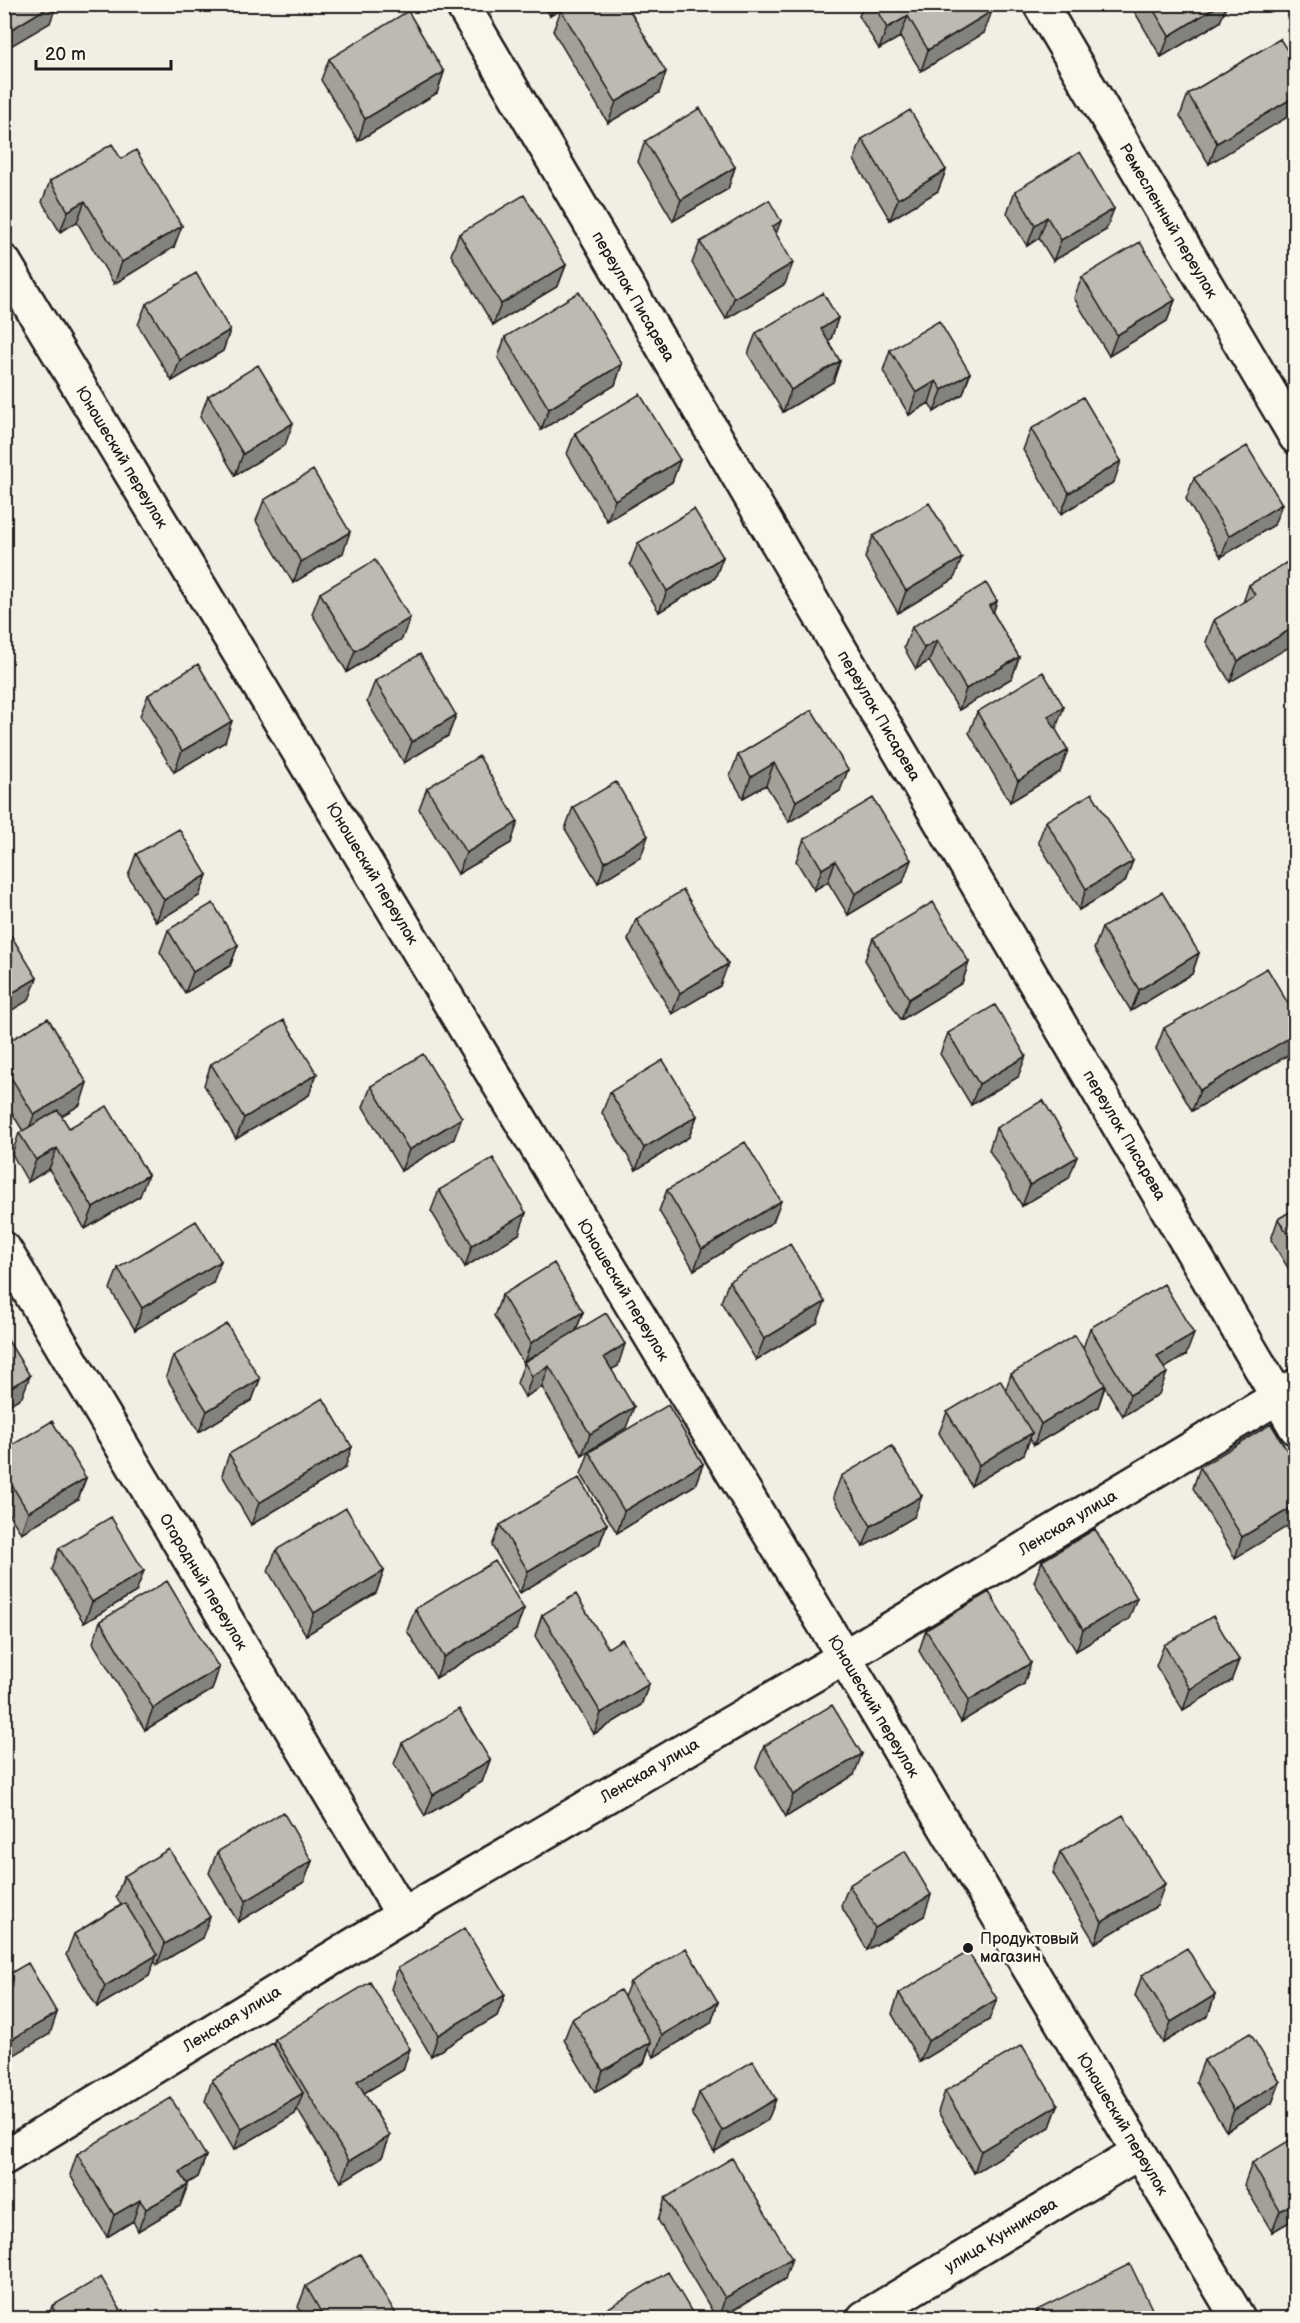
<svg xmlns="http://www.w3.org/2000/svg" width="1300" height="2323" font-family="'Balsamiq Sans',sans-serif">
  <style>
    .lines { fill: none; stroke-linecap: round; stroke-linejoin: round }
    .street-casing { stroke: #1c1c1c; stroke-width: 38 }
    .secondary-casing { stroke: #1c1c1c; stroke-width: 38 }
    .street { stroke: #fbf7ec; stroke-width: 33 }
    .secondary { stroke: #fbf7ec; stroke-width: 33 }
    .wall { fill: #a3a098; stroke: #1c1c1c; stroke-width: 1.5 }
    .shaded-wall { fill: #84827c; stroke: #1c1c1c; stroke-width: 1.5 }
    .building { fill: #bdbab1; stroke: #1c1c1c; stroke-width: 1.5 }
    .poi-dot { fill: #1c1c1c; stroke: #fbf7ec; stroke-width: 2 }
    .labels { text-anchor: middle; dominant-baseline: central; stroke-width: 5; stroke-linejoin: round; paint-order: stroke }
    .street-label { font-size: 16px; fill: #1c1c1c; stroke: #fbf7ec }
    .poi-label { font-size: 16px; fill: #1c1c1c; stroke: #fbf7ec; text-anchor: start }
  </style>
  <rect width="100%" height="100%" fill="#f2eee4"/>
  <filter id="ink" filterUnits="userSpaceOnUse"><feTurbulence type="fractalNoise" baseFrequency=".0167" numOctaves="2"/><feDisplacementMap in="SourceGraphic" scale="12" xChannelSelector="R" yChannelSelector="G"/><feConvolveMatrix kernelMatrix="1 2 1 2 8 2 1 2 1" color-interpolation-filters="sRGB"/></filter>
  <g filter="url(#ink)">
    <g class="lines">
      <g class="street-casing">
        <g id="street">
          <path id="s1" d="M462,4L1296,1428"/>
          <path id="s2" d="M1040,4L1296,437"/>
          <path id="s3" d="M4,262L844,1657L1238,2318"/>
          <path id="s4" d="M4,1249L403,1915"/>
          <path id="s5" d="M864,2318L1139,2152"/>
        </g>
      </g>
      <g class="secondary-casing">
        <g id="secondary">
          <path id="s6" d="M4,2158L403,1915L844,1657L1296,1386"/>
        </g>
      </g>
      <use href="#street" class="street"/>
      <use href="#secondary" class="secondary"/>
    </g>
    <path class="wall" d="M543,4H626L659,93L608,123L553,31L561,10L550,16Z
      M864,4H988L984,33L921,71L900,37L879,49L859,16Z
      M1130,4H1227L1220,22L1161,57Z
      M1280,39L1209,164L1180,116L1188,94Z
      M329,59L444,72L437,93L358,141L321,80Z
      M862,139L946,170L938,191L890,220L854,160Z
      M645,141L735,167L728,189L673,221L638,162Z
      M50,181L174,247L114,284L77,222L60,232L42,202Z
      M1015,191L1106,230L1053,261L1039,238L1027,246L1007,213Z
      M459,234L566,265L558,286L493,325L451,255Z
      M776,234L785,284L726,319L692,263L700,242Z
      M1082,277L1175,300L1167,321L1109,356L1074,298Z
      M146,304L230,330L223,351L172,381L138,325Z
      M838,318L831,339L828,341L840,361L833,382L783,412L748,354L756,333Z
      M505,337L622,364L615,385L541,430L498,358Z
      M890,350L970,373L963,394L934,412L929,403L909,415L883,371Z
      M208,396L285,445L235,475L200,417Z
      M1031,429L1114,482L1061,514L1023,450Z
      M575,433L680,460L672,482L607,521L567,454Z
      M1194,478L1274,525L1221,557L1186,499Z
      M264,500L343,553L293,583L256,521Z
      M873,536L954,579L898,613L865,558Z
      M638,543L723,557L715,578L659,612L630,564Z
      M1296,557L1230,682L1206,642L1214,620L1243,603L1249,585Z
      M320,593L402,639L347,672L312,614Z
      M997,601L993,613L1019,657L1012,678L959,710L929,661L916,669L904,648L912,627Z
      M375,681L456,715L448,736L404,763L367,702Z
      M148,695L225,742L174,772L140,716Z
      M812,710L840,791L789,822L766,785L743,798L730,776L738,755Z
      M977,712L1056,728L1055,729L1068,750L1060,772L1010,802L969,733Z
      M427,788L511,843L458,874L419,809Z
      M573,807L641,857L598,883L565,829Z
      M1046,821L1125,882L1079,910L1038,842Z
      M804,839L903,882L848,915L828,882L814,890L796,861Z
      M136,854L207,875L199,896L156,922L128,876Z
      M636,919L720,986L672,1014L628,940Z
      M1102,928L1199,953L1192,974L1131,1011L1094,949Z
      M168,930L238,945L230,966L185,993L160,952Z
      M873,938L969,962L962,983L901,1020L865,960Z
      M1296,1017L1295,1051L1192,1111L1156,1049L1164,1028Z
      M948,1033L1018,1077L971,1105L940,1054Z
      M4,1044L80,1105L61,1116L69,1128L140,1196L85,1229L49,1169L28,1182L12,1154L19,1133L23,1131L4,1100Z
      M211,1064L309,1095L236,1139L204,1085Z
      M371,1086L454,1139L401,1171L363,1107Z
      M610,1092L697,1116L689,1137L636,1170L602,1113Z
      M996,1128L1069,1178L1022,1206L989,1150Z
      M439,1190L519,1234L465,1267L431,1211Z
      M667,1190L773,1222L694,1270L659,1211Z
      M1296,1208V1281L1271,1240L1278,1219Z
      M118,1268L213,1283L135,1330L110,1289Z
      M729,1281L817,1323L756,1360L721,1302Z
      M502,1295L583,1312L576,1331L618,1366L611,1369L626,1428L582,1455L542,1387L525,1397L517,1383L524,1364L494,1316Z
      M1090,1328L1186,1355L1164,1368L1159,1394L1123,1416L1105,1387L1098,1407L1034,1445L1030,1439L1024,1454L971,1486L939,1433L947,1412L1006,1389L1011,1374L1083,1348Z
      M173,1356L260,1379L252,1400L199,1432L166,1377Z
      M4,1450L86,1478L78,1499L21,1533L4,1507Z
      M589,1452L703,1464L695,1485L617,1533L581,1474Z
      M229,1454L345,1468L251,1525L222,1475Z
      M1296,1465L1235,1558L1193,1488L1200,1467Z
      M841,1476L914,1517L863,1547L833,1497Z
      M607,1524L599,1545L520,1593L492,1546L500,1525Z
      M59,1548L136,1592L84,1623L52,1570Z
      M276,1550L384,1571L376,1593L306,1635L268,1571Z
      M1042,1561L1129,1619L1076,1651L1034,1582Z
      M415,1609L516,1630L436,1678L407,1631Z
      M542,1615L649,1684L641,1705L594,1734L535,1636Z
      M100,1621L219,1668L212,1690L145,1730L93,1643Z
      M926,1630L1024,1684L961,1722L919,1651Z
      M1164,1645L1239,1660L1231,1681L1183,1710L1156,1666Z
      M402,1743L490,1760L482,1782L425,1816L394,1764Z
      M764,1746L854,1775L786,1817L756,1767Z
      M217,1852L312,1861L304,1882L238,1922L209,1873Z
      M1060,1852L1157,1906L1095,1943L1053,1873Z
      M124,1876L202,1938L157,1965L154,1961L149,1976L97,2007L66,1955L74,1934L121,1905L116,1897Z
      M849,1885L924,1916L867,1950L841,1906Z
      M398,1968L505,1995L497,2016L431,2056L391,1989Z
      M1142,1975L1215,1995L1208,2016L1163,2043L1135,1996Z
      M630,1982L718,2002L711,2023L654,2057L649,2048L644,2063L595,2092L564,2040L572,2019L624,1997Z
      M899,1993L989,2020L920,2062L892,2014Z
      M275,2039L403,2070L364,2093L390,2136L382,2157L341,2182L297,2109L295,2114L234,2150L205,2101L212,2080L273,2043Z
      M1204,2060L1280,2082L1272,2103L1226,2131L1196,2082Z
      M945,2091L1058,2105L1050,2127L974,2173L938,2112Z
      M699,2093L776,2099L768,2120L714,2152L692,2115Z
      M77,2154L206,2156L198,2177L187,2184L180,2206L138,2231L133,2221L107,2237L70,2175Z
      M1252,2163L1296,2218L1272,2232L1244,2185Z
      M665,2198L785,2279L719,2319H717L658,2220Z
      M1296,2234V2270L1287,2256L1294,2235Z
      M306,2286L399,2319H305L298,2307Z
      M52,2306L126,2319H47Z
      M1037,2310L1157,2319H1034Z"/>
    <path class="shaded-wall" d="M53,4H57L50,23L4,50V34Z
      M554,4H570L550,16Z
      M1221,4H1227L1220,22L1161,57L1169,36Z
      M992,11L984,33L921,71L928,50Z
      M908,16L900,37L879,49L887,28Z
      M444,72L437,93L358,141L365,119Z
      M666,72L659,93L608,123L616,102Z
      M1296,96V112L1209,164L1217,143Z
      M735,167L728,189L673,221L681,200Z
      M946,170L938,191L890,220L898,199Z
      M85,201L77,222L60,232L68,211Z
      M1114,209L1106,230L1053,261L1061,240Z
      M1047,217L1039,238L1027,246L1035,225Z
      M781,221L773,242L772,227Z
      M182,226L174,247L114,284L122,262Z
      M793,263L785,284L726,319L734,298Z
      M566,265L558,286L493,325L501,304Z
      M1175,300L1167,321L1109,356L1117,335Z
      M838,318L831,339L813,350L821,329Z
      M230,330L223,351L172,381L180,360Z
      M840,361L833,382L783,412L791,390Z
      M622,364L615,385L541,430L549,409Z
      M970,373L963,394L934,412L942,390Z
      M936,381L929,403L909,415L916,393Z
      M293,423L285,445L235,475L243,454Z
      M680,460L672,482L607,521L615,500Z
      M1121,461L1114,482L1061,514L1069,493Z
      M1282,504L1274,525L1221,557L1229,536Z
      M350,532L343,553L293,583L301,562Z
      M723,557L715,578L659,612L667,591Z
      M962,558L954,579L898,613L906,591Z
      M997,601L990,622L989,606Z
      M410,618L402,639L347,672L355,651Z
      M1296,626V643L1230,682L1238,661Z
      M937,640L929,661L916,669L924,648Z
      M1019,657L1012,678L959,710L966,689Z
      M1064,707L1056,728L1040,738L1048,716Z
      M456,715L448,736L404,763L412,742Z
      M232,721L225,742L174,772L182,751Z
      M1068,750L1060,772L1010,802L1018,781Z
      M774,763L766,785L743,798L751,777Z
      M848,770L840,791L789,822L796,801Z
      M518,822L511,843L458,874L466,853Z
      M648,836L641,857L598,883L605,862Z
      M911,860L903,882L848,915L855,894Z
      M835,861L828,882L814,890L822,869Z
      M1133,861L1125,882L1079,910L1086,889Z
      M207,875L199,896L156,922L164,900Z
      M238,945L230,966L185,993L193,972Z
      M1199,953L1192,974L1131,1011L1139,990Z
      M969,962L962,983L901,1020L909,999Z
      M728,964L720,986L672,1014L680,993Z
      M37,978L29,1000L4,1015V998Z
      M1296,1034L1295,1051L1192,1111L1200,1090Z
      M1026,1056L1018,1077L971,1105L979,1084Z
      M317,1074L309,1095L236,1139L244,1118Z
      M87,1083L80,1105L26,1137L34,1115Z
      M697,1116L689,1137L636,1170L644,1148Z
      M462,1118L454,1139L401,1171L409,1150Z
      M57,1148L49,1169L28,1182L36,1160Z
      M1077,1157L1069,1178L1022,1206L1030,1185Z
      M148,1175L140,1196L85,1229L93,1208Z
      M781,1201L773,1222L694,1270L702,1249Z
      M526,1213L519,1234L465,1267L472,1245Z
      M221,1261L213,1283L135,1330L142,1308Z
      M825,1302L817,1323L756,1360L764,1339Z
      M583,1312L575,1333L524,1362L523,1365L531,1343Z
      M1194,1334L1186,1355L1149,1378L1157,1356Z
      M625,1344L618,1366L596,1378L604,1357Z
      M549,1366L542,1387L525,1397L532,1376Z
      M1167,1373L1159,1394L1123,1416L1130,1395Z
      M30,1376L22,1397L4,1408V1391Z
      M260,1379L252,1400L199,1432L207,1411Z
      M1105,1385L1098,1407L1034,1445L1041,1424Z
      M634,1407L626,1428L582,1455L590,1434Z
      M1032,1433L1024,1454L971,1486L979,1465Z
      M352,1447L345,1468L251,1525L259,1503Z
      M703,1464L695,1485L617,1533L624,1511Z
      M86,1478L78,1499L21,1533L28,1512Z
      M922,1496L914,1517L863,1547L871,1526Z
      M1296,1505V1521L1235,1558L1242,1537Z
      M607,1524L599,1545L520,1593L528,1571Z
      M144,1571L136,1592L84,1623L92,1602Z
      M384,1571L376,1593L306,1635L314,1613Z
      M1137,1598L1129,1619L1076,1651L1083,1630Z
      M524,1609L516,1630L436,1678L444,1657Z
      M1239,1660L1231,1681L1183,1710L1190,1689Z
      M1031,1663L1024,1684L961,1722L969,1700Z
      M219,1668L212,1690L145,1730L153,1708Z
      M649,1684L641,1705L594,1734L601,1713Z
      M862,1754L854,1775L786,1817L793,1795Z
      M490,1760L482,1782L425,1816L433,1795Z
      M312,1861L304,1882L238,1922L246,1901Z
      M1165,1884L1157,1906L1095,1943L1102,1922Z
      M931,1895L924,1916L867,1950L875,1928Z
      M210,1917L202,1938L157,1965L165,1944Z
      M157,1955L149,1976L97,2007L105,1986Z
      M505,1995L497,2016L431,2056L438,2035Z
      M1215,1995L1208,2016L1163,2043L1171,2022Z
      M997,1999L989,2020L920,2062L928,2041Z
      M718,2002L711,2023L654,2057L662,2035Z
      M57,2013L50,2034L4,2061V2044Z
      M651,2042L644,2063L595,2092L603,2071Z
      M410,2049L403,2070L349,2102L357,2081Z
      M1280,2082L1272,2103L1226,2131L1234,2110Z
      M303,2093L295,2114L234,2150L242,2129Z
      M776,2099L768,2120L714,2152L722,2131Z
      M1058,2105L1050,2127L974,2173L981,2151Z
      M390,2136L382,2157L341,2182L349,2161Z
      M206,2156L198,2177L172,2193L180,2172Z
      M188,2185L180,2206L138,2231L146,2209Z
      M140,2200L133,2221L107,2237L114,2215Z
      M1296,2202V2218L1272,2232L1280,2211Z
      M792,2258L785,2279L718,2319L725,2298Z
      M10,2269L4,2285V2273Z"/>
    <path class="building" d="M4,4H53L4,34Z
      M570,4H626L666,72L616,102L561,10Z
      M873,4H988L992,11L928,50L908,16L887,28Z
      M1150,4H1221L1169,36Z
      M408,11L444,72L365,119L329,59Z
      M1280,39L1296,64V96L1217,143L1188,94Z
      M700,108L735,167L681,200L645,141Z
      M910,110L946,170L898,199L862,139Z
      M112,144L121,159L136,150L182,226L122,262L85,201L68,211L50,181Z
      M1080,152L1114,209L1061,240L1047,217L1035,225L1015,191Z
      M524,195L566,265L501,304L459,234Z
      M769,200L781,221L772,227L793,263L734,298L700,242Z
      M1140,242L1175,300L1117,335L1082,277Z
      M196,273L230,330L180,360L146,304Z
      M579,292L622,364L549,409L505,337Z
      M823,293L838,318L821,329L840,361L791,390L756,333Z
      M939,321L970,373L942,390L936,381L916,393L890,350Z
      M258,365L293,423L243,454L208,396Z
      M640,394L680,460L615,500L575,433Z
      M1083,397L1121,461L1069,493L1031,429Z
      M1247,446L1282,504L1229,536L1194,478Z
      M313,470L350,532L301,562L264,500Z
      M929,503L962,558L906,591L873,536Z
      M694,509L723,557L667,591L638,543Z
      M1296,557V626L1238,661L1214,620L1255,595L1249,585Z
      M375,560L410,618L355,651L320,593Z
      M986,583L997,601L989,606L1019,657L966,689L937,640L924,648L912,627Z
      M420,654L456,715L412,742L375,681Z
      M198,664L232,721L182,751L148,695Z
      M1043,672L1064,707L1048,716L1068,750L1018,781L977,712Z
      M812,710L848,770L796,801L774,763L751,777L738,755Z
      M479,756L518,822L466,853L427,788Z
      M616,782L648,836L605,862L573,807Z
      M1092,793L1133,861L1086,889L1046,821Z
      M873,798L911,860L855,894L835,861L822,869L804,839Z
      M179,829L207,875L164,900L136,854Z
      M683,890L728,964L680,993L636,919Z
      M1162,892L1199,953L1139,990L1102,928Z
      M933,902L969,962L909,999L873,938Z
      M213,903L238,945L193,972L168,930Z
      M4,924L37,978L4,998Z
      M1267,968L1296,1017V1034L1200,1090L1164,1028Z
      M995,1005L1026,1056L979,1084L948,1033Z
      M48,1018L87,1083L34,1115L4,1066V1044Z
      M284,1020L317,1074L244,1118L211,1064Z
      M423,1054L462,1118L409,1150L371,1086Z
      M663,1060L697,1116L644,1148L610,1092Z
      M1043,1100L1077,1157L1030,1185L996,1128Z
      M107,1106L148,1175L93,1208L57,1148L36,1160L19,1133L58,1110L69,1128Z
      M745,1142L781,1201L702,1249L667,1190Z
      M493,1158L526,1213L472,1245L439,1190Z
      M1296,1208V1247L1278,1219Z
      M196,1221L221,1261L142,1308L118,1268Z
      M790,1244L825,1302L764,1339L729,1281Z
      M554,1263L583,1312L531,1343L502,1295Z
      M1164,1284L1194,1334L1157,1356L1167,1373L1130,1395L1090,1328Z
      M606,1313L625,1344L604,1357L634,1407L590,1434L549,1366L532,1376L524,1362Z
      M227,1324L260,1379L207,1411L173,1356Z
      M4,1334L30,1376L4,1391Z
      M1075,1335L1105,1385L1041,1424L1011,1374Z
      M1000,1380L1032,1433L979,1465L947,1412Z
      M323,1398L352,1447L259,1503L229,1454Z
      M668,1405L703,1464L624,1511L589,1452Z
      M52,1421L86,1478L28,1512L4,1472V1450Z
      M1271,1424L1296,1465V1505L1242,1537L1200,1467Z
      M892,1446L922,1496L871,1526L841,1476Z
      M579,1478L607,1524L528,1571L500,1525Z
      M346,1508L384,1571L314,1613L276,1550Z
      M111,1517L144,1571L92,1602L59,1548Z
      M1095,1529L1137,1598L1083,1630L1042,1561Z
      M495,1561L524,1609L444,1657L415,1609Z
      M167,1581L219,1668L153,1708L100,1621Z
      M989,1592L1031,1663L969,1700L926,1630Z
      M576,1594L608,1648L622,1639L649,1684L601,1713L542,1615Z
      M1213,1616L1239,1660L1190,1689L1164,1645Z
      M832,1705L862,1754L793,1795L764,1746Z
      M459,1709L490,1760L433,1795L402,1743Z
      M283,1812L312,1861L246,1901L217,1852Z
      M1123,1815L1165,1884L1102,1922L1060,1852Z
      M169,1849L210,1917L165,1944L124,1876Z
      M905,1851L931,1895L875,1928L849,1885Z
      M125,1903L157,1955L105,1986L74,1934Z
      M465,1928L505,1995L438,2035L398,1968Z
      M686,1948L718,2002L662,2035L630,1982Z
      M1187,1948L1215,1995L1171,2022L1142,1975Z
      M968,1952L997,1999L928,2041L899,1993Z
      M28,1963L57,2013L4,2044V1977Z
      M370,1982L410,2049L357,2081L390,2136L349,2161L275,2039Z
      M620,1990L651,2042L603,2071L572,2019Z
      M1250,2033L1280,2082L1234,2110L1204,2060Z
      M273,2043L303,2093L242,2129L212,2080Z
      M1022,2045L1058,2105L981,2151L945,2091Z
      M753,2061L776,2099L722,2131L699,2093Z
      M171,2098L206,2156L180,2172L188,2185L146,2209L140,2200L114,2215L77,2154Z
      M1295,2137L1296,2202L1280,2211L1252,2163Z
      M732,2158L792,2258L725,2298L665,2198Z
      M360,2254L399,2319H325L306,2286Z
      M4,2260L10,2269L4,2273Z
      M1130,2264L1157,2319H1041L1037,2310Z
      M668,2272L696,2319H590Z
      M101,2277L126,2319H59L52,2306Z"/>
  </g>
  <circle class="poi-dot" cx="968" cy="1948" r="6"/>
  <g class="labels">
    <g class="street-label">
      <text stroke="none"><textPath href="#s2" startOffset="252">Ремесленный переулок</textPath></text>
      <text stroke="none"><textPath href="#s1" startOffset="339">переулок Писарева</textPath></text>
      <text stroke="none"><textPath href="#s3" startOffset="228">Юношеский переулок</textPath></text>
      <text stroke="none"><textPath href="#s1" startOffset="825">переулок Писарева</textPath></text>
      <text stroke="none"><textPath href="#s3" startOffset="714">Юношеский переулок</textPath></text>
      <text stroke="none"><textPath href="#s1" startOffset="1311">переулок Писарева</textPath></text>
      <text stroke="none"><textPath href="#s3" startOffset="1200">Юношеский переулок</textPath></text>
      <text stroke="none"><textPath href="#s6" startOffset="1239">Ленская улица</textPath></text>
      <text stroke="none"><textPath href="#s4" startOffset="388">Огородный переулок</textPath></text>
      <text stroke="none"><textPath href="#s3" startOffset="1686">Юношеский переулок</textPath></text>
      <text stroke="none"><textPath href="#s6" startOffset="753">Ленская улица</textPath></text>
      <text stroke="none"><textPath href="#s6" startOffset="267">Ленская улица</textPath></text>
      <text stroke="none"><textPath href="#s3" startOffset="2172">Юношеский переулок</textPath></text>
      <text stroke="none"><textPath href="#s5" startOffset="160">улица Кунникова</textPath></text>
    </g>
    <g class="poi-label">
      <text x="980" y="1939">Продуктовый<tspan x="980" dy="18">магазин</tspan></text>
    </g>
  </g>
  <rect width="1300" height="2323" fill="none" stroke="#fbf7ec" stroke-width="24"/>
  <rect x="12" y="12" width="1276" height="2299" fill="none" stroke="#1c1c1c" stroke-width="2" filter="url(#ink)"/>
  <path d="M36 60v9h135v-9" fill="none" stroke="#1c1c1c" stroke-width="3"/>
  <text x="45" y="60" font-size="18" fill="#1c1c1c" stroke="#fbf7ec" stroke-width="4.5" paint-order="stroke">20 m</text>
</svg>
